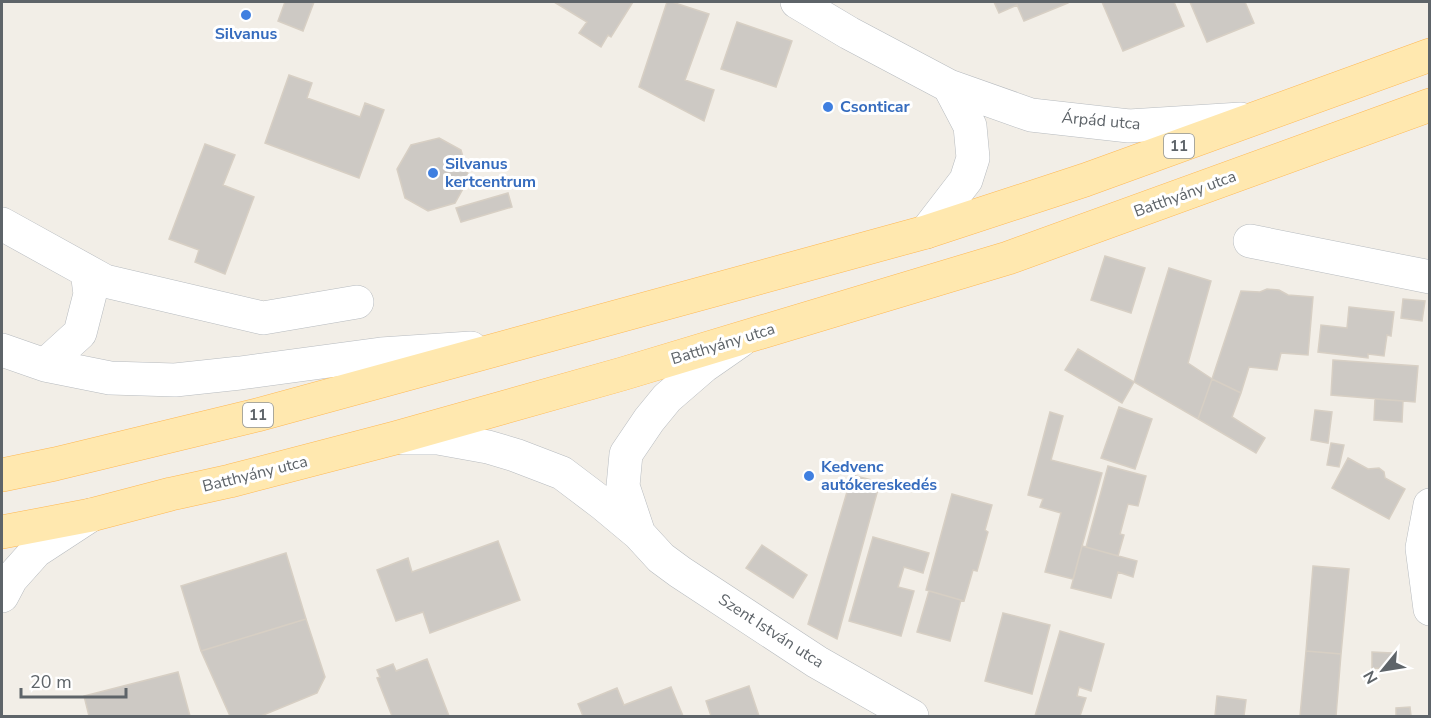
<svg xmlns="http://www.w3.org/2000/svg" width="1431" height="718" font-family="'Nunito Sans',sans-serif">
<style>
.building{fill:#cdc9c4;stroke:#d7cfc4;stroke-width:1.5}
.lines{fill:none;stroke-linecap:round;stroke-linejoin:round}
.minor-casing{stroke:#b7bbbf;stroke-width:34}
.major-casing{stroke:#ffb853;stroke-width:34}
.minor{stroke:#fff;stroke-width:33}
.major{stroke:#ffe8af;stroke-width:33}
.shop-dot{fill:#3f7fe0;stroke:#fff;stroke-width:2}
.labels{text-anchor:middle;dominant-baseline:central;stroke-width:6;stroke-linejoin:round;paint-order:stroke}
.shield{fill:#fff;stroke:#8e9296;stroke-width:1.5}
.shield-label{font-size:15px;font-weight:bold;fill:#5e6469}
.shop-label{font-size:16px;font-weight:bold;fill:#366cbe;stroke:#fff;text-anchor:start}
.street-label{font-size:16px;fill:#5e6469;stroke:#fff}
</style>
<rect width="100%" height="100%" fill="#f2eee7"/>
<path class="building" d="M 285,2 L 314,2 L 303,31 L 278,21 Z
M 554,2 L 633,2 L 611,37 L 608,35 L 601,47 L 579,33 L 587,22 Z
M 667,2 L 672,2 L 709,14 L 685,80 L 714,90 L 704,121 L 639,87 Z
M 994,2 L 1068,2 L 1068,3 L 1024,21 L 1017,5 L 999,13 Z
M 1102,2 L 1174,2 L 1184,26 L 1123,51 Z
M 1190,2 L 1245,2 L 1254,23 L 1207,42 Z
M 737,22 L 792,41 L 776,87 L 721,69 Z
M 289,75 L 312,83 L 307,98 L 360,117 L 365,103 L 384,110 L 359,178 L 265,143 Z
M 439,138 L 461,150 L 469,178 L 455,203 L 428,211 L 405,198 L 397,169 L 411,145 Z
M 205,144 L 235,155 L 223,185 L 254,197 L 225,274 L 195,262 L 199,250 L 169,239 Z
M 508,193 L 512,207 L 461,222 L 456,208 Z
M 1105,256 L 1145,268 L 1131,313 L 1091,300 Z
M 1169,268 L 1211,281 L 1188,363 L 1212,379 L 1198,419 L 1134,382 Z
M 1267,289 L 1279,290 L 1288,295 L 1313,297 L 1308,355 L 1281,353 L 1277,370 L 1249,367 L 1241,393 L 1212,379 L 1241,291 L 1260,292 Z
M 1403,299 L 1425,301 L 1422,321 L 1401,318 Z
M 1349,307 L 1394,312 L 1391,336 L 1387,335 L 1384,356 L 1368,354 L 1368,358 L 1318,352 L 1321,325 L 1347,328 Z
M 1078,349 L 1134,382 L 1122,403 L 1065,370 Z
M 1333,360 L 1418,366 L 1415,402 L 1331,395 Z
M 1212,379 L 1241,393 L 1232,417 L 1265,438 L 1256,453 L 1198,419 Z
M 1375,399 L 1403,401 L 1402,422 L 1374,420 Z
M 1119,407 L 1152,419 L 1135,469 L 1101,458 Z
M 1315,410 L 1332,412 L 1328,443 L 1311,440 Z
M 1050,412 L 1063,416 L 1051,460 L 1102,473 L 1073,579 L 1045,572 L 1061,513 L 1040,507 L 1043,499 L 1028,495 Z
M 1331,443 L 1344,445 L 1339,467 L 1327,465 Z
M 1348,458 L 1368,469 L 1379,468 L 1384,472 L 1385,478 L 1405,489 L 1389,519 L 1332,488 Z
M 1108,466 L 1146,476 L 1138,506 L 1128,504 L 1120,534 L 1124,535 L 1118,556 L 1086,547 Z
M 852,475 L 880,482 L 837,639 L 808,624 Z
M 952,494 L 992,505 L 985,530 L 988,532 L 977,571 L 973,570 L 964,601 L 926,590 Z
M 873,537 L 929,553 L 923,573 L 904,567 L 898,587 L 914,591 L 901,636 L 849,621 Z
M 498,541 L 520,600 L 430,633 L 423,612 L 396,621 L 377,570 L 408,558 L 412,572 Z
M 762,545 L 807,575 L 793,598 L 746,568 Z
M 1082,546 L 1137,561 L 1133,577 L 1118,572 L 1111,598 L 1071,588 Z
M 286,553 L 306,619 L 201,651 L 181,586 Z
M 1313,566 L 1349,569 L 1341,654 L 1306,651 Z
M 929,591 L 961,600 L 950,641 L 917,632 Z
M 1003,613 L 1050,625 L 1032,694 L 985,681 Z
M 306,619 L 325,677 L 317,693 L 261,716 L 230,716 L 201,651 Z
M 1060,631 L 1104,644 L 1091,691 L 1079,687 L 1077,696 L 1086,698 L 1080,716 L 1035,716 Z
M 1306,651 L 1341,654 L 1336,716 L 1300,716 Z
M 1372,652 L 1392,653 L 1392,669 L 1372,668 Z
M 427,659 L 449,716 L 392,716 L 377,678 L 380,677 L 377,670 L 393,664 L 396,671 Z
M 178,672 L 190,716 L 89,716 L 84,696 Z
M 749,686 L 759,716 L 711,716 L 706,701 Z
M 671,687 L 683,716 L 583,716 L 578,704 L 617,688 L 624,705 Z
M 1217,696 L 1246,700 L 1244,716 L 1215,716 Z
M 1410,707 L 1411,716 L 1396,716 L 1396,708 Z"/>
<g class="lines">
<g class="minor-casing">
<path id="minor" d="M 797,2 L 849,33 L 949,86 L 1031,115 L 1129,126 L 1241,119
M 2,224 L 105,281 L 263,318 L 357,302
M 926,232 L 966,180 L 973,158 L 970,126 L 949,86
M 1250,241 L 1430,277
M 2,350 L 45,365 L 110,378 L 175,380 L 240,373 L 381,354 L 471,348
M 45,365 L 80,333 L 90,294 L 87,271
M 403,438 L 438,438 L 488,447 L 515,455 L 562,473 L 603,504 L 639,534 L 661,558 L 680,572 L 817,662 L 912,716
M 1430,505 L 1422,548 L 1430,609
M 639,534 L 623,486 L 626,454 L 649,420 L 667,398 L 704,366 L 740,341
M 2,596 L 11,579 L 36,551 L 91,515"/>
</g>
<g class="major-casing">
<path id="major" d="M 2,475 L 55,464 L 257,415 L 926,232 L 1085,180 L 1430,55
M 2,532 L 91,515 L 171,494 L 230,481 L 395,438 L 622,374 L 1008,258 L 1430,105"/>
</g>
<use href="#minor" class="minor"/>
<use href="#major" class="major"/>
</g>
<g class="shop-dot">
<circle cx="246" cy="15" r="6"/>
<circle cx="828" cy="107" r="6"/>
<circle cx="433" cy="173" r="6"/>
<circle cx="809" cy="476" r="6"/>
</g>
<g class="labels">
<g class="shield">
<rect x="1164" y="134" width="30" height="24" rx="4.5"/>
<rect x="243" y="403" width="30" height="24" rx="4.5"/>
</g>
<g class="shield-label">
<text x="1179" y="146">11</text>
<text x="258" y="415">11</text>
</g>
<g class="shop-label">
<text x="246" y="34" text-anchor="middle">Silvanus</text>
<text x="840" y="107">Csonticar</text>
<text x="445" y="164">Silvanus<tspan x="445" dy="18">kertcentrum</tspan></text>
<text x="821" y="467">Kedvenc<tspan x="821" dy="18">autókereskedés</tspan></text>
</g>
<g class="street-label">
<text transform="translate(1101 121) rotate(5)">Árpád utca</text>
<text transform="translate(1185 194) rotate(-20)">Batthyány utca</text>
<text transform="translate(723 344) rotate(-17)">Batthyány utca</text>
<text transform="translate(255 474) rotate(-14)">Batthyány utca</text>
<text transform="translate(771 631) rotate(33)">Szent István utca</text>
</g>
</g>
<rect width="1431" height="718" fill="none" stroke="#5e6469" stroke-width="6"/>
<g transform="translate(1383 670) rotate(240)" stroke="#ffffff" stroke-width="4.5" paint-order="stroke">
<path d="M0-4.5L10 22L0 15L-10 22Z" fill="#5e6469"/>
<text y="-9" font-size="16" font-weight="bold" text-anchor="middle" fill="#5e6469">N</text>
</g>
<path d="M21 688v9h105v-9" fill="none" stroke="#5e6469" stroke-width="3"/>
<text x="30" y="688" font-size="18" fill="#5e6469" stroke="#ffffff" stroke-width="4.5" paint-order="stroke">20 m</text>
</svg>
